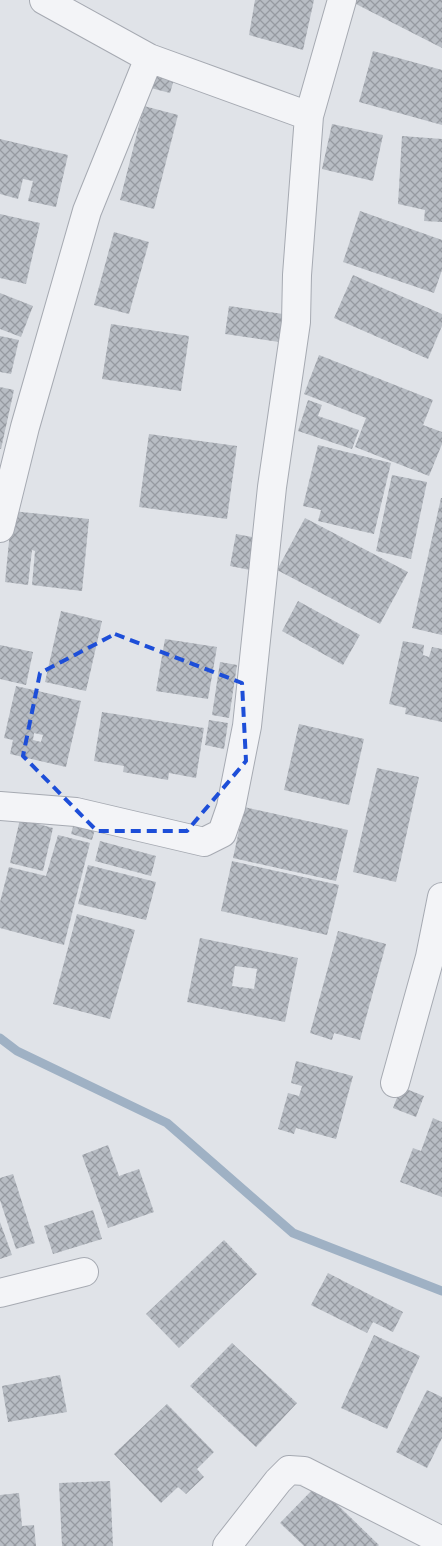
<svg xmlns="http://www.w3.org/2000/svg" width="442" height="1546" font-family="'Fira Sans',sans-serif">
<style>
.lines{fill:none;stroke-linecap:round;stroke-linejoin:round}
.stream{stroke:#9fb1c4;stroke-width:9}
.building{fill:url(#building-cross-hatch);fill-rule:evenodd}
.minor-casing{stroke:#a6aab2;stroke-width:30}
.minor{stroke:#f3f4f7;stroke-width:28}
.marked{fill:none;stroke:#1d4ed8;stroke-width:4;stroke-dasharray:10 6;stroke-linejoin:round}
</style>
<defs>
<pattern id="building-cross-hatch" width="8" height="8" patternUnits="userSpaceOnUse" patternTransform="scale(1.25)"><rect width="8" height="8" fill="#b8bdc4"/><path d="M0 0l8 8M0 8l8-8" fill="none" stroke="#969aa1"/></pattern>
</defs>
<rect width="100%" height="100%" fill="#e0e3e8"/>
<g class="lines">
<path class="stream" d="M 0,1038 L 17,1051 L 167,1123 L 293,1233 L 442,1291"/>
</g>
<path class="building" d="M 255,0 L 314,0 L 303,50 L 249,35 Z
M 356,0 L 442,0 L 442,48 L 354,3 Z
M 373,51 L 442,70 L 442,125 L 359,102 Z
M 152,69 L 175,76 L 170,93 L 147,87 Z
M 144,106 L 178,115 L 154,209 L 120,200 Z
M 332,124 L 383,135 L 373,181 L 322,169 Z
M 402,136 L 442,139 L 442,222 L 424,221 L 425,210 L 398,204 Z
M 0,139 L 68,155 L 56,207 L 28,201 L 33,181 L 23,179 L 18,199 L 0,194 Z
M 360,211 L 442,240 L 442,270 L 434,293 L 343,262 Z
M 0,214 L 40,223 L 26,284 L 0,278 Z
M 114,232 L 149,242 L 129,314 L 94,305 Z
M 353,275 L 442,314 L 442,326 L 428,359 L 334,318 Z
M 0,293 L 33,306 L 21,337 L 0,329 Z
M 229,306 L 283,314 L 279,342 L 225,334 Z
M 111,324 L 189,336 L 181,391 L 102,379 Z
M 0,336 L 19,340 L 11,374 L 0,372 Z
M 319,355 L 433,400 L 423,425 L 442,432 L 442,444 L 429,476 L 355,447 L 366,418 L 304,394 Z
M 0,387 L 14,390 L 1,449 L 0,449 Z
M 308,400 L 322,405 L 318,416 L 359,430 L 352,449 L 298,431 Z
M 149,434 L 237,446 L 227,519 L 139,507 Z
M 318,445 L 391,463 L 374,534 L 318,521 L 321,510 L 303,506 Z
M 392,475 L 427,482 L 411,559 L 376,551 Z
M 441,498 L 442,498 L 442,635 L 412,628 Z
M 12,511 L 89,519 L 82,591 L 32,585 L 35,551 L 32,550 L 28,585 L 5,582 Z
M 305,518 L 408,572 L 380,624 L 277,570 Z
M 236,534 L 257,538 L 250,570 L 230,566 Z
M 298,601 L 360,635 L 343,665 L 282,631 Z
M 61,611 L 102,621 L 86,691 L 45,682 Z
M 165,639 L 217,647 L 208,699 L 156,691 Z
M 403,641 L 424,645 L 423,655 L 429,657 L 432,647 L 442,649 L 442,722 L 405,714 L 406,708 L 389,704 Z
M 0,645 L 33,652 L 26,685 L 0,679 Z
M 220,662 L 237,665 L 229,718 L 212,715 Z
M 16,686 L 81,701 L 66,767 L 10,754 L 13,740 L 4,738 ZM 34,733 L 43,735 L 41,742 L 33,740 Z
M 102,712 L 204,728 L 196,778 L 169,773 L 168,780 L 123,772 L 124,766 L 94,761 Z
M 209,720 L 228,723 L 224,749 L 205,745 Z
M 299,724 L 364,739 L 349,805 L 284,790 Z
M 377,768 L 419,777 L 396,882 L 353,872 Z
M 244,807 L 348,830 L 336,881 L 233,858 Z
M 76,816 L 97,822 L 92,840 L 71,834 Z
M 20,819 L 53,828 L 43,871 L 10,863 Z
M 58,835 L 90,843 L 64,945 L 0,928 L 0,902 L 9,867 L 46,876 Z
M 100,841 L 156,856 L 151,876 L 95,861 Z
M 232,861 L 339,885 L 327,935 L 221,911 Z
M 88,865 L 156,882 L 146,920 L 78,904 Z
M 77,914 L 135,930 L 110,1019 L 53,1004 Z
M 338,931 L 386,944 L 360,1040 L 334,1033 L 332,1040 L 310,1033 Z
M 200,938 L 298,958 L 285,1022 L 187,1002 ZM 235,966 L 257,969 L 254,989 L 232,986 Z
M 296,1061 L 353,1076 L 336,1139 L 296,1128 L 294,1134 L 278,1129 L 288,1093 L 299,1096 L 302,1086 L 291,1083 Z
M 401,1087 L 424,1096 L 416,1117 L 393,1108 Z
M 433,1118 L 442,1122 L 442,1197 L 400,1182 L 413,1148 L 421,1151 Z
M 108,1145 L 119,1176 L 139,1169 L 154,1212 L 108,1228 L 82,1155 Z
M 13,1174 L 35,1243 L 16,1249 L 0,1200 L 0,1178 Z
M 93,1210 L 102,1239 L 53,1254 L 44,1226 Z
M 0,1222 L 12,1255 L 0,1259 Z
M 224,1240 L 257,1274 L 179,1348 L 146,1314 Z
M 328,1273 L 403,1312 L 393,1332 L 373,1322 L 367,1333 L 311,1305 Z
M 374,1335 L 420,1356 L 387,1429 L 341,1408 Z
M 232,1343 L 297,1403 L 256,1447 L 190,1386 Z
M 60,1375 L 67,1412 L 8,1422 L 2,1386 Z
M 427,1390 L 442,1397 L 442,1438 L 427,1468 L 396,1452 Z
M 167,1404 L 214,1452 L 197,1469 L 204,1477 L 186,1494 L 178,1487 L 161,1503 L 114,1454 Z
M 110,1481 L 113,1546 L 62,1546 L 59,1483 Z
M 317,1485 L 379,1545 L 378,1546 L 304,1546 L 280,1523 Z
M 19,1493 L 22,1526 L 34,1525 L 36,1546 L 0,1546 L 0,1495 Z"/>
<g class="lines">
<g class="minor-casing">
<path id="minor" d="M 44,0 L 149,58 L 309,116
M 0,528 L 25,427 L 87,211 L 149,58
M 0,806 L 76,812 L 204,842 L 222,833 L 231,807 L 247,726 L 272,487 L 296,322 L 297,275 L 309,116 L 342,0
M 395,1083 L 430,957 L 442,897
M 0,1293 L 84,1272
M 227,1546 L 278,1481 L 289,1470 L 304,1471 L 442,1541"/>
</g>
<use href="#minor" class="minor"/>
</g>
<path class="marked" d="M 115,634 L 242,683 L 246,761 L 187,831 L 97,831 L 23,756 L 40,673 Z"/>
</svg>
